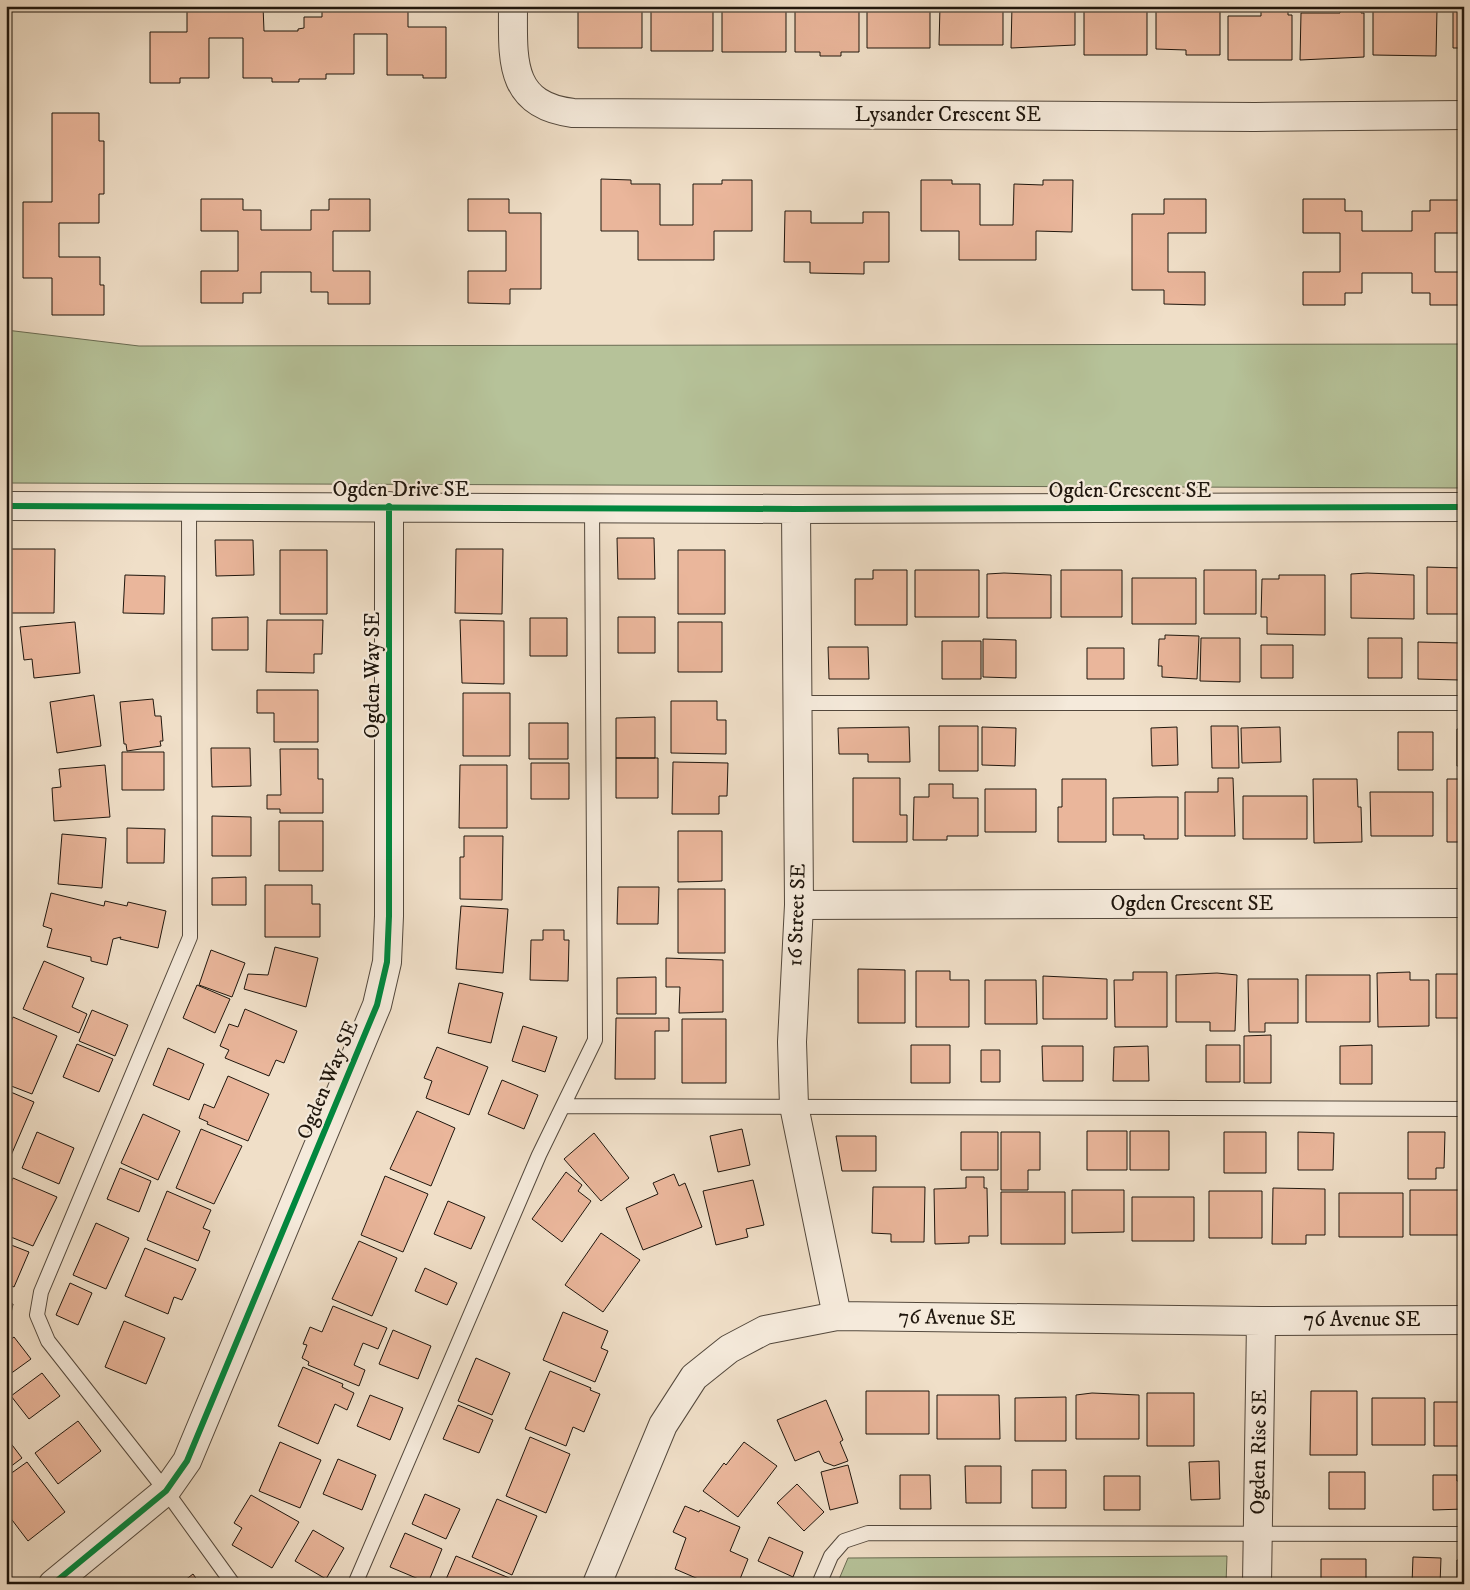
<svg xmlns="http://www.w3.org/2000/svg" width="1470" height="1590" font-family="'IM FELL DW Pica',serif">
<style>
.green{fill:#b6c299;stroke:#6a6c53}
.building{fill:#eab69b;stroke:#1f160d}
.lines{fill:none;stroke-linecap:round;stroke-linejoin:round}
.lane-casing{stroke:#53483c;stroke-width:16}
.street-casing{stroke:#53483c;stroke-width:30}
.lane{stroke:#f5eadb;stroke-width:14}
.street{stroke:#f5eadb;stroke-width:28}
.cycleway-casing{stroke:#f5eadb;stroke-width:9}
.cycleway{stroke:#00873e;stroke-width:6}
.labels{text-anchor:middle;dominant-baseline:central;stroke-width:4.5;stroke-linejoin:round;paint-order:stroke}
.street-label{font-size:21px;fill:#1f160d;stroke:#f5eadb}
</style>
<rect width="100%" height="100%" fill="#f0dfc8"/>
<filter id="stains"><feTurbulence type="fractalNoise" baseFrequency=".004" numOctaves="4"/><feColorMatrix values="0 0 0 0 .2 0 0 0 0 .09 0 0 0 0 .02 0 0 0 .5 -.17"/></filter>
<radialGradient id="worn" r=".72"><stop offset=".6" stop-color="#630" stop-opacity="0"/><stop offset="1" stop-color="#630" stop-opacity=".3"/></radialGradient>
<path class="green" d="M 6,330 L 139,346 L 1464,344 L 1464,488 L 6,483 Z
M 1227,1556 L 1226,1584 L 837,1584 L 848,1558 Z"/>
<path class="building" d="M 187,6 L 263,6 L 264,31 L 298,31 L 298,29 L 304,28 L 304,17 L 322,17 L 322,11 L 332,11 L 332,6 L 408,6 L 408,27 L 446,27 L 446,78 L 423,78 L 423,75 L 387,75 L 387,34 L 354,34 L 354,74 L 326,74 L 326,79 L 299,79 L 299,82 L 272,82 L 272,78 L 243,78 L 243,38 L 209,38 L 209,78 L 180,78 L 180,83 L 150,83 L 150,32 L 187,32 Z
M 578,6 L 642,6 L 642,48 L 578,48 Z
M 713,6 L 713,51 L 651,51 L 651,7 Z
M 722,6 L 786,6 L 786,52 L 722,52 Z
M 867,6 L 930,6 L 930,48 L 867,48 Z
M 940,6 L 1003,6 L 1003,45 L 939,45 Z
M 1012,6 L 1075,6 L 1075,45 L 1011,48 Z
M 1156,6 L 1220,6 L 1220,55 L 1186,55 L 1186,50 L 1156,49 Z
M 1261,6 L 1288,6 L 1288,15 L 1292,15 L 1292,60 L 1228,60 L 1228,16 L 1261,16 Z
M 1340,6 L 1361,6 L 1361,13 L 1364,13 L 1364,57 L 1300,60 L 1301,13 L 1340,13 Z
M 1453,6 L 1464,6 L 1464,48 L 1453,48 Z
M 859,7 L 859,52 L 841,52 L 841,56 L 820,56 L 820,52 L 795,52 L 795,8 Z
M 1084,9 L 1147,9 L 1147,55 L 1084,55 Z
M 1373,9 L 1437,10 L 1436,56 L 1373,55 Z
M 52,113 L 99,113 L 99,141 L 104,141 L 104,194 L 99,194 L 99,223 L 59,223 L 59,257 L 100,257 L 100,285 L 104,285 L 104,315 L 52,315 L 52,278 L 23,278 L 23,202 L 52,202 Z
M 601,179 L 631,180 L 631,184 L 660,184 L 660,225 L 693,225 L 693,184 L 722,184 L 722,180 L 752,180 L 752,231 L 714,231 L 714,260 L 638,260 L 638,231 L 601,231 Z
M 921,180 L 952,180 L 952,184 L 980,184 L 980,225 L 1013,225 L 1014,184 L 1043,185 L 1043,180 L 1073,180 L 1072,232 L 1036,231 L 1036,260 L 959,260 L 959,231 L 921,231 Z
M 201,199 L 243,199 L 243,210 L 261,210 L 261,230 L 311,230 L 311,210 L 329,210 L 329,199 L 370,199 L 370,231 L 333,231 L 333,271 L 370,271 L 370,304 L 328,304 L 328,292 L 311,292 L 311,272 L 261,272 L 261,293 L 243,293 L 243,303 L 201,303 L 201,271 L 238,271 L 238,231 L 201,231 Z
M 468,199 L 509,199 L 509,213 L 541,213 L 541,289 L 510,289 L 510,304 L 468,303 L 468,271 L 506,271 L 506,231 L 468,231 Z
M 1164,199 L 1206,199 L 1206,233 L 1168,233 L 1168,272 L 1205,272 L 1205,305 L 1164,304 L 1164,290 L 1132,290 L 1132,214 L 1164,214 Z
M 1303,199 L 1345,199 L 1345,211 L 1362,211 L 1362,231 L 1412,231 L 1412,211 L 1430,211 L 1430,200 L 1464,200 L 1464,233 L 1435,233 L 1435,272 L 1464,272 L 1464,305 L 1430,305 L 1430,293 L 1412,293 L 1412,273 L 1362,273 L 1362,293 L 1345,293 L 1345,305 L 1303,305 L 1303,272 L 1340,272 L 1340,233 L 1303,233 Z
M 785,211 L 811,211 L 811,223 L 863,223 L 863,212 L 889,212 L 889,262 L 864,262 L 864,274 L 810,273 L 810,262 L 784,262 Z
M 617,538 L 654,538 L 655,579 L 618,579 Z
M 215,540 L 253,540 L 254,575 L 216,576 Z
M 11,549 L 55,549 L 54,613 L 11,613 Z
M 456,549 L 503,549 L 502,614 L 455,613 Z
M 280,550 L 327,550 L 327,614 L 280,614 Z
M 678,550 L 725,550 L 725,614 L 678,614 Z
M 1427,567 L 1464,568 L 1464,614 L 1427,614 Z
M 873,570 L 907,570 L 907,625 L 855,625 L 855,579 L 873,579 Z
M 915,570 L 979,570 L 979,617 L 915,617 Z
M 1061,570 L 1122,570 L 1122,617 L 1061,617 Z
M 1204,570 L 1256,570 L 1256,614 L 1204,614 Z
M 1004,573 L 1051,575 L 1051,618 L 987,618 L 987,574 Z
M 1367,573 L 1414,575 L 1414,619 L 1351,618 L 1351,574 Z
M 125,575 L 165,576 L 164,614 L 123,613 Z
M 1279,575 L 1325,575 L 1325,635 L 1267,634 L 1267,617 L 1261,617 L 1262,579 L 1279,579 Z
M 1132,578 L 1196,578 L 1196,624 L 1132,624 Z
M 248,617 L 248,650 L 212,650 L 212,618 Z
M 618,617 L 655,617 L 655,653 L 618,653 Z
M 530,618 L 567,618 L 567,656 L 530,656 Z
M 267,620 L 323,620 L 322,654 L 314,654 L 314,673 L 266,672 Z
M 460,620 L 504,621 L 504,684 L 462,683 Z
M 75,622 L 80,673 L 34,678 L 32,659 L 24,660 L 20,627 Z
M 678,622 L 722,622 L 722,672 L 678,672 Z
M 1165,635 L 1199,636 L 1197,679 L 1162,677 L 1162,666 L 1158,666 L 1159,639 L 1165,639 Z
M 1201,638 L 1240,638 L 1240,682 L 1200,681 Z
M 1368,638 L 1402,638 L 1402,678 L 1368,678 Z
M 983,639 L 1016,640 L 1016,678 L 983,677 Z
M 942,641 L 981,641 L 981,679 L 942,679 Z
M 1418,642 L 1461,643 L 1460,680 L 1418,679 Z
M 1261,645 L 1293,645 L 1293,678 L 1261,678 Z
M 828,647 L 868,647 L 869,679 L 829,679 Z
M 1087,648 L 1124,648 L 1124,679 L 1087,679 Z
M 257,690 L 318,690 L 318,742 L 274,742 L 274,713 L 257,713 Z
M 463,693 L 510,693 L 510,756 L 463,756 Z
M 94,695 L 101,746 L 57,753 L 50,702 Z
M 153,699 L 155,716 L 161,716 L 163,741 L 160,741 L 161,746 L 127,751 L 126,744 L 124,744 L 120,702 Z
M 671,701 L 717,701 L 717,720 L 726,720 L 726,754 L 671,753 Z
M 655,717 L 655,758 L 616,758 L 616,718 Z
M 529,723 L 568,723 L 568,759 L 529,759 Z
M 939,726 L 978,726 L 978,771 L 939,771 Z
M 1211,726 L 1238,726 L 1239,768 L 1212,768 Z
M 909,727 L 910,762 L 868,762 L 868,754 L 839,754 L 838,728 Z
M 982,727 L 1016,728 L 1015,766 L 982,765 Z
M 1177,727 L 1178,765 L 1152,766 L 1151,728 Z
M 1280,727 L 1281,762 L 1242,763 L 1241,728 Z
M 1457,729 L 1464,729 L 1464,766 L 1457,766 Z
M 1398,732 L 1433,732 L 1433,770 L 1398,770 Z
M 211,748 L 250,748 L 251,786 L 212,787 Z
M 280,749 L 318,749 L 318,779 L 323,779 L 323,813 L 280,813 L 280,809 L 267,809 L 267,795 L 281,795 Z
M 122,752 L 164,752 L 164,790 L 122,790 Z
M 616,758 L 658,758 L 658,798 L 616,798 Z
M 673,762 L 728,763 L 727,796 L 719,796 L 719,814 L 672,814 Z
M 531,763 L 569,763 L 569,799 L 531,799 Z
M 105,765 L 110,817 L 54,821 L 52,788 L 61,787 L 59,769 Z
M 460,765 L 507,765 L 507,828 L 459,828 Z
M 853,778 L 900,778 L 900,815 L 907,815 L 907,842 L 853,842 Z
M 1218,778 L 1233,778 L 1235,836 L 1185,836 L 1185,792 L 1218,792 Z
M 1062,779 L 1106,779 L 1106,842 L 1058,842 L 1058,807 L 1062,807 Z
M 1313,779 L 1357,779 L 1358,807 L 1361,807 L 1362,842 L 1314,843 Z
M 1447,779 L 1464,779 L 1464,842 L 1447,842 Z
M 929,784 L 953,784 L 953,798 L 978,798 L 978,836 L 947,836 L 947,840 L 913,840 L 914,797 L 929,797 Z
M 985,789 L 1036,789 L 1036,832 L 985,832 Z
M 1370,792 L 1433,792 L 1433,836 L 1371,836 Z
M 1243,796 L 1307,796 L 1307,839 L 1243,839 Z
M 1156,797 L 1178,797 L 1178,839 L 1144,839 L 1144,835 L 1113,835 L 1113,798 Z
M 212,816 L 251,817 L 251,856 L 212,856 Z
M 279,821 L 323,821 L 323,871 L 279,871 Z
M 127,828 L 165,829 L 164,863 L 127,863 Z
M 678,831 L 722,831 L 722,881 L 678,882 Z
M 62,834 L 106,838 L 102,888 L 58,884 Z
M 464,836 L 503,836 L 502,900 L 460,899 L 460,857 L 464,857 Z
M 246,877 L 246,905 L 212,905 L 212,878 Z
M 265,885 L 312,885 L 312,904 L 320,904 L 320,937 L 265,937 Z
M 618,887 L 659,887 L 658,924 L 617,924 Z
M 678,889 L 725,889 L 725,953 L 678,953 Z
M 51,893 L 104,906 L 105,901 L 127,906 L 128,902 L 166,911 L 158,948 L 120,939 L 121,937 L 113,939 L 107,965 L 91,961 L 91,957 L 47,947 L 52,929 L 43,926 Z
M 461,906 L 508,909 L 503,973 L 456,969 Z
M 543,930 L 564,930 L 564,940 L 569,940 L 568,981 L 530,980 L 531,940 L 543,940 Z
M 275,947 L 318,958 L 306,1007 L 244,989 L 248,974 L 268,975 Z
M 211,950 L 245,963 L 232,997 L 199,985 Z
M 666,958 L 723,960 L 723,1012 L 679,1013 L 680,987 L 666,987 Z
M 44,961 L 84,978 L 72,1007 L 87,1014 L 79,1033 L 23,1009 Z
M 858,969 L 905,970 L 905,1023 L 858,1023 Z
M 1461,970 L 1464,970 L 1464,1018 L 1436,1018 L 1436,974 L 1461,974 Z
M 916,971 L 950,971 L 950,980 L 969,980 L 969,1027 L 916,1027 Z
M 1133,972 L 1167,972 L 1167,1027 L 1115,1027 L 1114,980 L 1133,980 Z
M 1410,972 L 1410,980 L 1429,980 L 1429,1026 L 1378,1027 L 1377,973 Z
M 1217,973 L 1237,975 L 1235,1031 L 1210,1031 L 1210,1022 L 1176,1022 L 1176,975 Z
M 1306,975 L 1370,975 L 1370,1022 L 1306,1022 Z
M 1043,976 L 1107,979 L 1107,1019 L 1043,1019 Z
M 656,977 L 656,1014 L 617,1014 L 617,978 Z
M 1248,979 L 1298,979 L 1298,1023 L 1265,1023 L 1265,1032 L 1249,1032 Z
M 985,980 L 1036,980 L 1037,1024 L 985,1024 Z
M 459,983 L 503,993 L 491,1043 L 448,1033 Z
M 197,985 L 230,999 L 215,1033 L 183,1018 Z
M 245,1009 L 297,1031 L 284,1063 L 276,1060 L 269,1076 L 225,1058 L 229,1050 L 220,1046 L 229,1024 L 238,1027 Z
M 92,1010 L 128,1025 L 115,1056 L 79,1041 Z
M 13,1017 L 57,1036 L 32,1094 L 6,1084 L 6,1034 Z
M 616,1018 L 669,1018 L 669,1031 L 655,1031 L 655,1079 L 615,1079 Z
M 682,1019 L 726,1019 L 726,1083 L 682,1083 Z
M 523,1026 L 557,1037 L 545,1072 L 512,1061 Z
M 1271,1035 L 1271,1083 L 1244,1083 L 1244,1036 Z
M 77,1044 L 113,1059 L 99,1092 L 63,1077 Z
M 911,1045 L 950,1045 L 950,1083 L 911,1083 Z
M 1206,1045 L 1240,1045 L 1240,1082 L 1206,1082 Z
M 1372,1045 L 1372,1084 L 1340,1084 L 1340,1046 Z
M 1042,1046 L 1083,1046 L 1083,1081 L 1043,1081 Z
M 1148,1046 L 1149,1081 L 1113,1081 L 1114,1047 Z
M 437,1047 L 488,1067 L 469,1115 L 426,1098 L 432,1081 L 424,1078 Z
M 168,1048 L 204,1064 L 189,1100 L 153,1085 Z
M 981,1050 L 1000,1050 L 1000,1082 L 981,1082 Z
M 228,1076 L 269,1094 L 248,1141 L 207,1124 L 208,1122 L 199,1118 L 204,1104 L 214,1108 Z
M 502,1080 L 538,1095 L 524,1129 L 488,1114 Z
M 6,1090 L 34,1102 L 9,1160 L 6,1159 Z
M 417,1111 L 455,1128 L 431,1186 L 390,1169 Z
M 143,1114 L 180,1131 L 158,1180 L 121,1163 Z
M 201,1129 L 242,1146 L 214,1204 L 176,1188 Z
M 742,1129 L 750,1165 L 718,1172 L 710,1136 Z
M 1087,1131 L 1127,1131 L 1127,1170 L 1087,1170 Z
M 1130,1131 L 1169,1131 L 1169,1170 L 1130,1170 Z
M 37,1132 L 74,1148 L 59,1184 L 22,1168 Z
M 961,1132 L 998,1132 L 998,1170 L 961,1170 Z
M 1001,1132 L 1040,1132 L 1040,1170 L 1028,1170 L 1028,1190 L 1001,1190 Z
M 1224,1132 L 1266,1132 L 1266,1173 L 1224,1173 Z
M 1298,1132 L 1334,1133 L 1333,1170 L 1298,1170 Z
M 1408,1132 L 1445,1132 L 1444,1168 L 1436,1168 L 1436,1179 L 1408,1179 Z
M 594,1133 L 629,1178 L 601,1201 L 564,1159 Z
M 836,1136 L 876,1136 L 876,1171 L 842,1171 Z
M 120,1168 L 151,1181 L 139,1212 L 107,1199 Z
M 566,1172 L 582,1185 L 578,1191 L 591,1201 L 562,1242 L 532,1219 Z
M 674,1174 L 679,1186 L 685,1183 L 702,1227 L 643,1250 L 626,1208 L 658,1194 L 653,1183 Z
M 385,1176 L 428,1194 L 403,1252 L 361,1235 Z
M 966,1177 L 984,1177 L 984,1188 L 987,1188 L 988,1236 L 969,1236 L 969,1243 L 935,1244 L 934,1189 L 966,1188 Z
M 13,1178 L 57,1197 L 33,1246 L 6,1235 L 8,1204 L 6,1194 Z
M 753,1180 L 764,1225 L 746,1229 L 748,1237 L 716,1245 L 703,1191 Z
M 873,1187 L 925,1187 L 924,1242 L 891,1242 L 891,1234 L 872,1233 Z
M 1273,1188 L 1325,1189 L 1325,1235 L 1306,1235 L 1306,1244 L 1272,1244 Z
M 1072,1190 L 1124,1190 L 1124,1232 L 1072,1233 Z
M 1410,1190 L 1464,1190 L 1464,1235 L 1410,1235 Z
M 167,1191 L 211,1210 L 203,1228 L 210,1231 L 198,1261 L 147,1240 Z
M 1209,1191 L 1262,1191 L 1262,1238 L 1209,1238 Z
M 1001,1192 L 1065,1192 L 1065,1244 L 1001,1244 Z
M 1339,1193 L 1403,1193 L 1403,1237 L 1339,1237 Z
M 1132,1197 L 1194,1197 L 1194,1241 L 1132,1241 Z
M 448,1201 L 485,1217 L 471,1249 L 434,1234 Z
M 96,1223 L 129,1238 L 106,1289 L 73,1275 Z
M 601,1233 L 640,1260 L 603,1312 L 565,1285 Z
M 359,1241 L 397,1258 L 372,1316 L 332,1299 Z
M 6,1243 L 29,1252 L 14,1287 L 6,1283 Z
M 145,1248 L 196,1269 L 182,1300 L 174,1297 L 168,1314 L 125,1296 Z
M 425,1268 L 457,1283 L 447,1305 L 415,1291 Z
M 70,1283 L 92,1293 L 78,1325 L 56,1315 Z
M 6,1303 L 13,1304 L 8,1327 L 6,1327 Z
M 333,1306 L 387,1328 L 378,1349 L 363,1343 L 354,1365 L 365,1370 L 359,1386 L 308,1365 L 309,1362 L 302,1358 L 307,1345 L 303,1344 L 310,1327 L 322,1332 Z
M 563,1312 L 608,1331 L 601,1348 L 608,1351 L 595,1382 L 543,1360 Z
M 124,1321 L 165,1338 L 146,1384 L 105,1367 Z
M 393,1330 L 431,1346 L 418,1379 L 379,1364 Z
M 14,1337 L 31,1359 L 6,1377 L 6,1343 Z
M 476,1358 L 510,1373 L 492,1415 L 458,1401 Z
M 303,1367 L 343,1384 L 342,1387 L 354,1393 L 347,1410 L 335,1404 L 318,1444 L 278,1426 Z
M 550,1371 L 591,1388 L 590,1390 L 600,1394 L 584,1432 L 573,1427 L 566,1446 L 525,1429 Z
M 42,1373 L 60,1396 L 29,1419 L 11,1396 Z
M 866,1391 L 929,1391 L 929,1434 L 866,1434 Z
M 1311,1391 L 1357,1391 L 1357,1455 L 1310,1455 Z
M 1092,1393 L 1139,1395 L 1139,1439 L 1076,1439 L 1076,1395 Z
M 1147,1393 L 1194,1393 L 1194,1446 L 1147,1446 Z
M 370,1395 L 403,1408 L 390,1440 L 357,1426 Z
M 937,1395 L 999,1395 L 1000,1439 L 937,1439 Z
M 1066,1397 L 1066,1441 L 1015,1441 L 1015,1398 Z
M 1372,1398 L 1425,1398 L 1425,1445 L 1372,1445 Z
M 826,1400 L 843,1440 L 840,1442 L 848,1461 L 834,1466 L 824,1462 L 819,1451 L 795,1461 L 777,1420 Z
M 1434,1402 L 1464,1402 L 1464,1446 L 1434,1446 Z
M 458,1405 L 493,1420 L 479,1453 L 443,1439 Z
M 78,1421 L 101,1451 L 58,1484 L 35,1453 Z
M 6,1437 L 22,1458 L 6,1470 Z
M 530,1437 L 570,1454 L 546,1513 L 506,1496 Z
M 280,1442 L 321,1460 L 300,1508 L 259,1491 Z
M 744,1442 L 777,1466 L 738,1517 L 703,1491 L 724,1463 L 726,1465 Z
M 338,1459 L 376,1475 L 362,1510 L 323,1494 Z
M 1219,1461 L 1220,1499 L 1191,1500 L 1189,1462 Z
M 27,1462 L 65,1512 L 28,1541 L 6,1512 L 6,1477 Z
M 848,1465 L 858,1503 L 830,1510 L 821,1472 Z
M 965,1466 L 1001,1466 L 1001,1503 L 966,1503 Z
M 1032,1470 L 1066,1470 L 1066,1508 L 1032,1508 Z
M 1329,1472 L 1365,1472 L 1365,1509 L 1329,1509 Z
M 900,1475 L 930,1475 L 931,1509 L 900,1509 Z
M 1433,1475 L 1457,1475 L 1457,1481 L 1464,1481 L 1464,1509 L 1433,1510 Z
M 1104,1476 L 1140,1476 L 1140,1510 L 1104,1510 Z
M 797,1484 L 824,1512 L 804,1531 L 777,1503 Z
M 425,1494 L 460,1509 L 446,1539 L 412,1524 Z
M 251,1495 L 299,1522 L 272,1568 L 232,1545 L 242,1528 L 234,1523 Z
M 497,1499 L 537,1516 L 512,1575 L 472,1557 Z
M 685,1506 L 699,1512 L 700,1510 L 740,1527 L 730,1551 L 748,1559 L 738,1584 L 710,1584 L 675,1569 L 686,1538 L 673,1532 Z
M 313,1530 L 344,1548 L 326,1579 L 295,1561 Z
M 405,1533 L 442,1549 L 428,1583 L 390,1567 Z
M 769,1537 L 803,1552 L 793,1577 L 758,1561 Z
M 456,1556 L 514,1580 L 512,1584 L 444,1584 Z
M 1413,1557 L 1441,1558 L 1440,1584 L 1412,1584 Z
M 1321,1559 L 1366,1559 L 1366,1584 L 1321,1584 Z
M 1457,1560 L 1464,1560 L 1464,1584 L 1457,1584 Z
M 193,1574 L 200,1584 L 180,1584 Z"/>
<g class="lines">
<g class="lane-casing">
<path id="lane" d="M 189,507 L 190,937 L 41,1292 L 37,1315 L 48,1341 L 166,1491 L 233,1584
M 798,703 L 1464,703
M 564,1106 L 1464,1109
M 355,1584 L 539,1155 L 595,1040 L 592,507
M 819,1584 L 831,1556 L 844,1541 L 868,1533 L 1464,1534"/>
</g>
<g class="street-casing">
<path id="street" d="M 513,6 C 513,59 508,105 573,113 L 1255,117 L 1464,115
M 6,506 L 796,509 L 1464,507
M 796,509 L 799,905 L 792,1042 L 794,1106 L 837,1316
M 799,905 L 1464,903
M 53,1584 L 166,1491 L 187,1461 L 377,1005 L 387,962 L 389,916 L 389,506
M 597,1584 L 663,1425 L 694,1377 L 729,1349 L 765,1330 L 837,1316 L 1261,1321 L 1464,1320
M 1257,1584 L 1261,1321"/>
</g>
<use href="#lane" class="lane"/>
<use href="#street" class="street"/>
<g class="cycleway-casing">
<path id="cycleway" d="M 6,506 L 796,509 L 1464,507
M 53,1584 L 166,1491 L 187,1461 L 377,1005 L 387,962 L 389,916 L 389,506"/>
</g>
<use href="#cycleway" class="cycleway"/>
</g>
<g class="labels">
<g class="street-label">
<text x="948" y="115">Lysander Crescent SE</text>
<text x="401" y="490">Ogden Drive SE</text>
<text x="1130" y="491">Ogden Crescent SE</text>
<text transform="translate(373 675) rotate(-90)">Ogden Way SE</text>
<text x="1192" y="904">Ogden Crescent SE</text>
<text transform="translate(797 915) rotate(-88)">16 Street SE</text>
<text transform="translate(328 1080) rotate(-67)">Ogden Way SE</text>
<text transform="translate(957 1318) rotate(1)">76 Avenue SE</text>
<text x="1362" y="1320">76 Avenue SE</text>
<text transform="translate(1259 1452) rotate(-89)">Ogden Rise SE</text>
</g>
</g>
<rect width="1470" height="1590" fill="none" stroke="#f0dfc8" stroke-width="25"/>
<rect x="8" y="8" width="1455" height="1575" fill="none" stroke="#1f160d" stroke-width="2.5"/>
<rect x="12" y="12" width="1445" height="1565" fill="none" stroke="#1f160d"/>
<rect width="100%" height="100%" filter="url(#stains)"/>
<rect width="100%" height="100%" fill="url(#worn)"/>
</svg>
